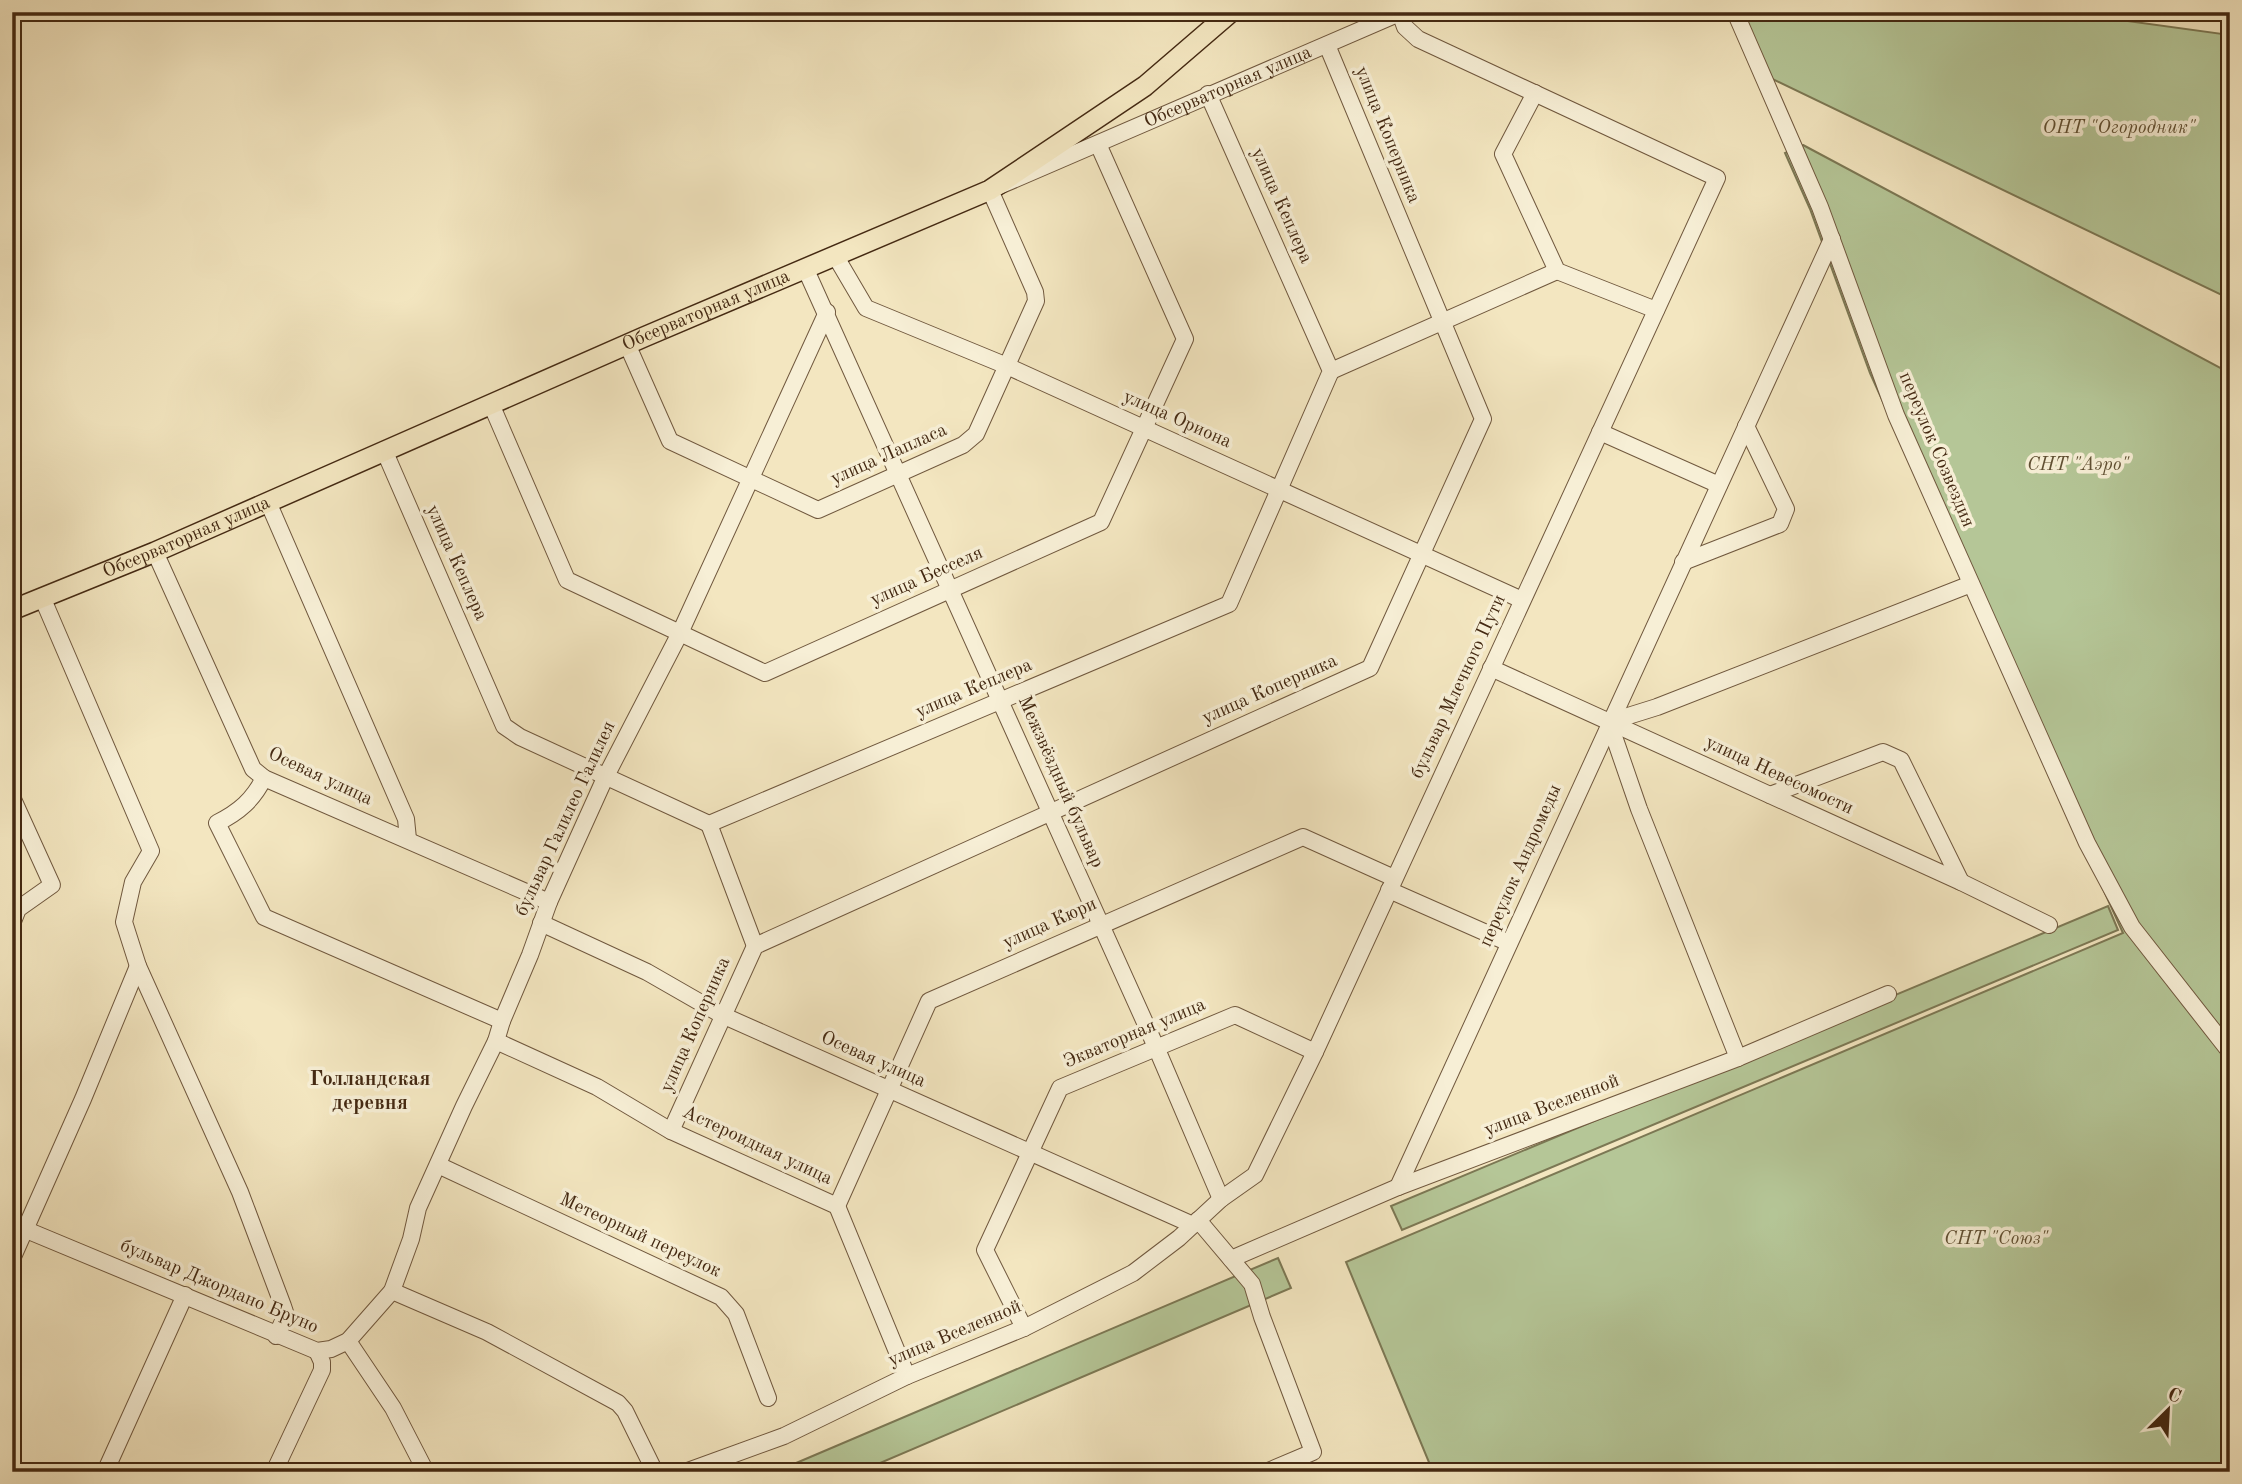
<svg xmlns="http://www.w3.org/2000/svg" width="2242" height="1484" font-family="'Old Standard TT',serif">
<style>
.green{fill:#b5c697;stroke:#7c7854;stroke-width:2}
.lines{fill:none;stroke-linecap:round;stroke-linejoin:round}
.minor-casing{stroke:#70583e;stroke-width:18}
.major-casing{stroke:#442912;stroke-width:22}
.minor{stroke:#f7efd6;stroke-width:16}
.major{stroke:#f3e6c0;stroke-width:19}
.labels{text-anchor:middle;dominant-baseline:central;stroke-width:7;stroke-linejoin:round;paint-order:stroke}
.street-label{font-size:19px;fill:#442912;stroke:#f7efd6}
.park-label{font-size:19px;font-style:italic;fill:#605033;stroke:#f7efd6}
.neighbourhood-label{font-size:21px;font-weight:bold;fill:#442912;stroke:#f7efd6}
</style>
<rect width="100%" height="100%" fill="#f3e6c0"/>
<filter id="stains"><feTurbulence type="fractalNoise" baseFrequency=".00286" numOctaves="4"/><feColorMatrix values="0 0 0 0 .2 0 0 0 0 .09 0 0 0 0 .02 0 0 0 .5 -.17"/></filter>
<radialGradient id="worn" r=".72"><stop offset=".6" stop-color="#630" stop-opacity="0"/><stop offset="1" stop-color="#630" stop-opacity=".3"/></radialGradient>
<path class="green" d="M 1736,12 L 2062,12 L 2230,35 L 2230,299 L 1764,75 Z
M 1803,145 L 2230,373 L 2230,1472 L 1433,1472 L 1346,1262 L 2123,933 L 1870,373 L 1810,209 L 1785,153 Z
M 2108,906 L 2118,930 L 1402,1230 L 1391,1206 Z
M 1278,1258 L 1291,1288 L 859,1472 L 775,1472 Z"/>
<g class="lines">
<g class="minor-casing">
<g id="minor">
<path d="M 1735,12 L 1820,207 L 1896,415 L 2087,843 L 2132,927 L 2230,1052"/>
<path d="M 1535,93 L 1503,154 L 1557,271 L 1656,310"/>
<path d="M 836,257 L 866,308 L 1007,366 L 1522,600"/>
<path d="M 806,270 L 1156,1047 L 1221,1199"/>
<path id="s1" d="M 627,344 L 670,441 L 818,510 L 963,445 L 976,434 L 1036,301 L 1035,292 L 990,190 L 1402,12"/>
<path d="M 1331,371 L 1557,271"/>
<path d="M 491,404 L 567,580 L 765,673 L 1101,522 L 1185,339 L 1098,144"/>
<path d="M 1600,432 L 1719,485"/>
<path d="M 384,450 L 504,726 L 520,737 L 709,824 L 1229,604 L 1331,371 L 1208,94"/>
<path d="M 268,502 L 406,819 L 408,839"/>
<path d="M 155,552 L 253,769 L 264,778 L 549,902"/>
<path d="M 1683,562 L 1780,524 L 1786,509 L 1746,426"/>
<path d="M 42,597 L 151,851 L 133,882 L 124,922 L 138,966 L 240,1192 L 283,1306 L 286,1315 L 276,1336"/>
<path d="M 1491,668 L 1961,882 L 2049,925"/>
<path d="M 264,778 C 253,800 239,812 217,823 L 264,917 L 502,1021"/>
<path d="M 1770,795 L 1883,752 L 1901,760 L 1961,882"/>
<path d="M 12,797 L 52,885 L 18,909 L 12,924"/>
<path d="M 709,824 L 755,946"/>
<path d="M 1389,890 L 1509,943"/>
<path d="M 541,923 L 647,972 L 722,1015 L 1193,1225"/>
<path d="M 496,1041 L 597,1087 L 671,1131 L 837,1206 L 907,1376"/>
<path d="M 1738,1058 L 1639,809 L 1609,722 L 1657,707 L 1971,584"/>
<path d="M 671,1131 L 755,946 L 1370,668 L 1483,419 L 1327,45"/>
<path d="M 438,1165 L 721,1297 L 736,1314 L 768,1398"/>
<path d="M 1398,1187 L 1832,239"/>
<path d="M 837,1206 L 929,1001 L 1303,837 L 1394,878"/>
<path d="M 1198,1220 L 1252,1284 L 1262,1317 L 1313,1452 L 1266,1472"/>
<path d="M 12,1224 L 317,1351 L 331,1349 L 348,1341 L 392,1291 L 411,1239 L 418,1208 L 464,1106 L 496,1041 L 502,1021 L 530,955 L 549,902 L 605,778 L 680,633 L 827,312"/>
<path d="M 12,1259 L 83,1099 L 138,966"/>
<path d="M 1231,1259 L 1398,1187 L 1738,1058 L 1888,994"/>
<path d="M 392,1291 L 487,1332 L 618,1403 L 625,1411 L 655,1472"/>
<path d="M 1024,1328 L 985,1250 L 1060,1088 L 1235,1015 L 1315,1052"/>
<path d="M 348,1341 L 393,1408 L 426,1472"/>
<path d="M 105,1472 L 185,1295"/>
<path d="M 274,1472 L 322,1370 L 322,1362 L 317,1351"/>
<path d="M 685,1472 L 784,1436 L 907,1376 L 1024,1328 L 1133,1273 L 1179,1238 L 1221,1199 L 1255,1175 L 1315,1052 L 1717,178 L 1418,39 L 1405,27 L 1400,13"/>
</g>
</g>
<g class="major-casing">
<g id="major">
<path id="s2" d="M 12,610 L 155,552 L 644,337 L 990,190 L 1145,86 L 1231,12"/>
</g>
</g>
<use href="#minor" class="minor"/>
<use href="#major" class="major"/>
</g>
<g class="labels">
<g class="street-label">
<text stroke="none"><textPath href="#s1" startOffset="971">Обсерваторная улица</textPath></text>
<text transform="translate(1387 135) rotate(68)">улица Коперника</text>
<text transform="translate(1281 206) rotate(66)">улица Кеплера</text>
<text stroke="none"><textPath href="#s2" startOffset="756">Обсерваторная улица</textPath></text>
<text transform="translate(1177 420) rotate(24)">улица Ориона</text>
<text transform="translate(1936 450) rotate(67)">переулок Созвездия</text>
<text transform="translate(889 455) rotate(-24)">улица Лапласа</text>
<text stroke="none"><textPath href="#s2" startOffset="189">Обсерваторная улица</textPath></text>
<text transform="translate(456 563) rotate(66)">улица Кеплера</text>
<text transform="translate(927 577) rotate(-24)">улица Бесселя</text>
<text transform="translate(1459 687) rotate(-65)">бульвар Млечного Пути</text>
<text transform="translate(974 689) rotate(-23)">улица Кеплера</text>
<text transform="translate(1270 690) rotate(-24)">улица Коперника</text>
<text transform="translate(1779 776) rotate(25)">улица Невесомости</text>
<text transform="translate(320 777) rotate(25)">Осевая улица</text>
<text transform="translate(1060 782) rotate(66)">Межзвёздный бульвар</text>
<text transform="translate(566 819) rotate(-65)">бульвар Галилео Галилея</text>
<text transform="translate(1521 866) rotate(-66)">переулок Андромеды</text>
<text transform="translate(1050 924) rotate(-24)">улица Кюри</text>
<text transform="translate(696 1025) rotate(-66)">улица Коперника</text>
<text transform="translate(1135 1034) rotate(-23)">Экваторная улица</text>
<text transform="translate(873 1060) rotate(24)">Осевая улица</text>
<text transform="translate(1552 1106) rotate(-21)">улица Вселенной</text>
<text transform="translate(757 1146) rotate(25)">Астероидная улица</text>
<text transform="translate(640 1236) rotate(25)">Метеорный переулок</text>
<text transform="translate(219 1287) rotate(23)">бульвар Джордано Бруно</text>
<text transform="translate(955 1334) rotate(-23)">улица Вселенной</text>
</g>
<g class="park-label">
<text x="2119" y="128">ОНТ "Огородник"</text>
<text x="2078" y="465">СНТ "Аэро"</text>
<text x="1996" y="1239">СНТ "Союз"</text>
</g>
<g class="neighbourhood-label">
<text x="370" y="1079">Голландская<tspan x="370" dy="24">деревня</tspan></text>
</g>
</g>
<rect width="2242" height="1484" fill="none" stroke="#f3e6c0" stroke-width="42"/>
<rect x="14" y="14" width="2214" height="1456" fill="none" stroke="#442912" stroke-width="3.5"/>
<rect x="21" y="21" width="2200" height="1442" fill="none" stroke="#442912" stroke-width="2"/>
<g transform="translate(2168 1410) rotate(24)" stroke="#f7efd6" stroke-width="5" paint-order="stroke">
<path d="M0-5L12 26L0 18L-12 26Z" fill="#442912"/>
<text y="-10" font-size="19" font-weight="bold" text-anchor="middle" fill="#442912">С</text>
</g>
<rect width="100%" height="100%" filter="url(#stains)"/>
<rect width="100%" height="100%" fill="url(#worn)"/>
</svg>
